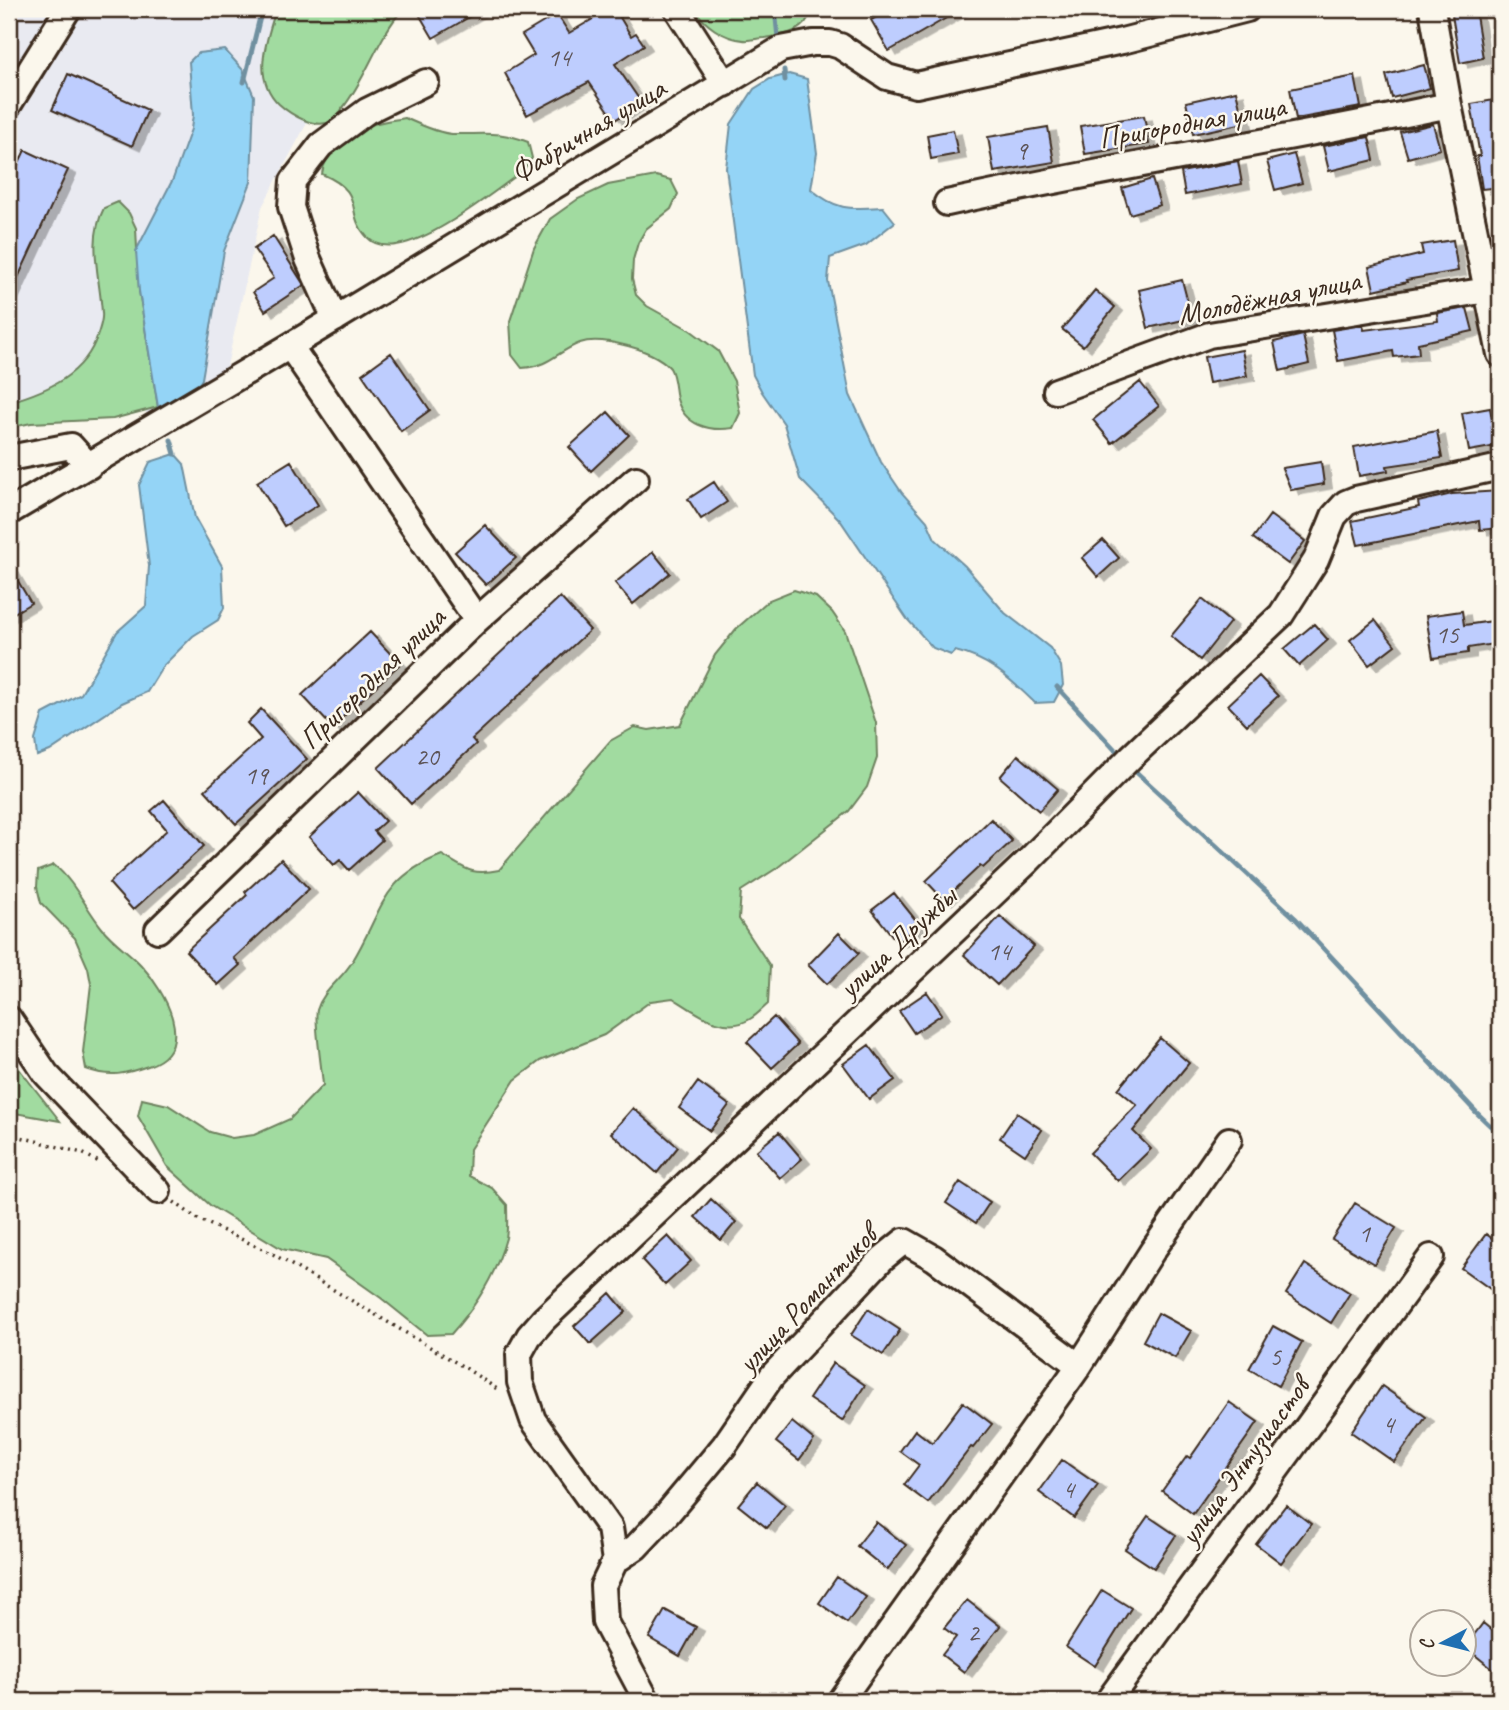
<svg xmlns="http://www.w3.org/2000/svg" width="1509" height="1710" font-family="Caveat,sans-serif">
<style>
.built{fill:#e9eaf1}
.green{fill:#a1dba0;stroke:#6e825f;stroke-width:2}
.water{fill:#94d4f6;stroke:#7090a0;stroke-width:2}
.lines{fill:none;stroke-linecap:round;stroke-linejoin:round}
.stream{stroke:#7090a0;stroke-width:5}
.building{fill:#becdfe;stroke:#3b2a1e;stroke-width:2;filter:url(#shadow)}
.minor-casing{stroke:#3b2a1e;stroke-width:30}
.path{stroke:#3b2a1e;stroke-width:3.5;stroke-dasharray:2 5;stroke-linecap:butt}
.minor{stroke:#fbf7ec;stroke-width:24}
.labels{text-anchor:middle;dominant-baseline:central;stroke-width:5;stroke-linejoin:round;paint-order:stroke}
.number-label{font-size:26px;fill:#5c5356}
.street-label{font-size:30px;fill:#3b2a1e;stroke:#fbf7ec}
</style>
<defs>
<filter id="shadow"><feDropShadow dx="8" dy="4.5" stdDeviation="0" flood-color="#0004"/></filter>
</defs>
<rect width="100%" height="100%" fill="#fbf7ec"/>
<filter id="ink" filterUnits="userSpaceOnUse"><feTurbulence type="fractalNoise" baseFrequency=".0143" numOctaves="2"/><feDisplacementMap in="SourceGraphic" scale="14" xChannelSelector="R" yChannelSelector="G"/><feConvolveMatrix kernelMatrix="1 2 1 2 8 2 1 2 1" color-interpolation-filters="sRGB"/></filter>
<g filter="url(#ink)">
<path class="built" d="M 9,9 L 314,9 L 315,108 L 262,207 L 225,375 L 151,418 L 126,391 L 9,409 Z"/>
<path class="green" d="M 276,9 L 403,9 C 377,38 367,78 342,109 C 340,113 336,119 332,121 C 316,130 291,115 279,104 C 251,77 267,40 276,9 Z
M 695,9 L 812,9 C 806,32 786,35 765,38 C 758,38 750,41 743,40 C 723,38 704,25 695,9 Z
M 405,118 C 419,124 437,133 452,134 C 481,135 500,130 528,142 L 532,158 L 523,171 C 495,190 399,272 367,237 C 343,211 368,194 322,174 C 324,152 352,132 371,125 C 381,121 394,120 405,118 Z
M 656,176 L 671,180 L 678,194 L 671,209 L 646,229 L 638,243 L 633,260 L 632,279 L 636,295 L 647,306 L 690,330 L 718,351 L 734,381 L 740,413 L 733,428 C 709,432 684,425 677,399 C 675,390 675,376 670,368 C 661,357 641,349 628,346 C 613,342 594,338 580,343 C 556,352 551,366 522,368 L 512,355 L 510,321 L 534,248 L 550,219 L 578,199 L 608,185 Z
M 118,202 L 129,213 L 136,228 L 139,291 L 158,407 L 113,419 L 31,423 L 9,428 L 9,402 C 47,391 85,375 98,334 C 100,327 103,320 102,313 C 100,277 87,241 104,208 Z
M 794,590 L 816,597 L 832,612 L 845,631 L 876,723 L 877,758 L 867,787 L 849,811 L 777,868 L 741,891 L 739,919 L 770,966 L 768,1004 C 762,1009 757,1015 750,1019 C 724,1035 695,1012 673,998 L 651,1001 L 604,1035 L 540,1061 L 515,1080 L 470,1149 L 469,1176 L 492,1188 L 507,1205 C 507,1215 508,1228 506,1238 C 496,1275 476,1306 451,1334 L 427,1335 L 381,1298 L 326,1259 L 282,1249 L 211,1206 L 167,1166 L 138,1116 L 142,1099 L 168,1105 L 210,1132 L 232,1138 L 254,1135 L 290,1119 L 323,1085 C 322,1070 314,1020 317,1010 C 323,990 342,979 352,962 C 383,912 379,879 442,855 C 466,869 471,876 499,870 L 610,741 L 635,727 L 649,730 L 680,725 L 715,655 L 736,629 L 769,600 Z
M 54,865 C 75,882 85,907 102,928 C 113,942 129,952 141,965 C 164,990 199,1049 148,1066 C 125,1074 111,1078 86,1069 L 83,1052 L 91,984 L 88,968 L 75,938 L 41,903 L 37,887 L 38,871 Z
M 9,1056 L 60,1121 L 9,1112 Z"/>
<path class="water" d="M 225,50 L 243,70 L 254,96 L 251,182 L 224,251 L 202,379 L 195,391 L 158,407 L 139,291 L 136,251 L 173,179 L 191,129 L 193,115 L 189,62 L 198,53 Z
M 789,74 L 807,79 L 817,153 L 811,189 C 837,211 850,209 883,207 L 895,222 L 866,245 L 830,258 L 828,281 L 850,395 L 881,462 L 902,493 L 927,521 L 935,539 L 965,566 L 1005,613 L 1050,648 L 1061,666 L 1063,685 L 1054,702 L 1035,703 C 1009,678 990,659 955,651 L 951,655 L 933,648 L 907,619 L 840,520 L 800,479 L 784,424 L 762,392 L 753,375 L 726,168 L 731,124 L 754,89 L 770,79 Z
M 175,454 L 184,464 L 195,518 L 222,566 L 224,608 L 218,620 L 193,636 L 163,666 L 147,692 L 122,703 L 50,751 L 37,756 L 35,740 L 43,714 L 81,694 L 117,632 L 146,606 L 149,566 L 139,485 L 150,462 Z"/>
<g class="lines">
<path class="stream" d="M 775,9 L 778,38
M 784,70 L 785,80
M 244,82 L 262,9
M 171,440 L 175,454
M 1057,687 L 1119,754
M 1135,771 L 1295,918 L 1477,1113 L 1500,1135"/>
</g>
<path class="building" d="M 416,9 L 483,9 L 433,38 Z
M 610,9 L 615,9 L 631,36 L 636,33 L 644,45 L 615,64 L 641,102 L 615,120 L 589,82 L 527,115 L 505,73 L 534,55 L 522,35 L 557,14 L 569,33 Z
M 891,9 L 962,9 L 889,51 L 871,20 Z
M 1451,9 L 1475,9 L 1483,58 L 1460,63 Z
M 1424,65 L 1430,88 L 1392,98 L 1386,75 Z
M 68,74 L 148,110 L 132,146 L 52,110 Z
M 1355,76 L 1361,107 L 1296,119 L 1290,89 Z
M 1236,91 L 1244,123 L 1193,134 L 1186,102 Z
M 1500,99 L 1500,187 L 1482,189 L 1477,156 L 1480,156 L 1471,104 Z
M 1144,116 L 1149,144 L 1085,154 L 1080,126 Z
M 1433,124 L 1440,149 L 1408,158 L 1400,132 Z
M 1048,127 L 1054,162 L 994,172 L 988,137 Z
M 953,130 L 958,154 L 931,159 L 927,135 Z
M 1369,137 L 1374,160 L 1329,171 L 1323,146 Z
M 25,150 L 68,170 L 9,297 L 9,184 Z
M 1294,154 L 1302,183 L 1275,190 L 1267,161 Z
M 1238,161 L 1242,184 L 1185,195 L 1181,172 Z
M 1152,179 L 1160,205 L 1130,214 L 1122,188 Z
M 273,236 L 304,285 L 265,311 L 253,292 L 274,278 L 254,249 Z
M 1453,240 L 1458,271 L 1406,280 L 1407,282 L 1374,290 L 1369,267 L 1423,254 L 1421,245 Z
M 1182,280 L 1192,318 L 1148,328 L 1139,290 Z
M 1095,290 L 1115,307 L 1083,346 L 1062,329 Z
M 1467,308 L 1473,331 L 1418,343 L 1419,354 L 1394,357 L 1393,351 L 1338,361 L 1332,330 L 1363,325 L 1364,330 L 1438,321 L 1437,313 Z
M 1303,335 L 1309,364 L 1280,371 L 1274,342 Z
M 1242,350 L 1247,376 L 1209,383 L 1204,357 Z
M 391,353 L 430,410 L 401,431 L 362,374 Z
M 1140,382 L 1159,406 L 1112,443 L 1093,420 Z
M 1490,408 L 1497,446 L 1469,451 L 1462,413 Z
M 608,412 L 629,435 L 591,471 L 569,447 Z
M 1437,431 L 1442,458 L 1387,466 L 1388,471 L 1359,476 L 1354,447 Z
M 291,461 L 318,505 L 284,526 L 257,482 Z
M 1321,462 L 1324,484 L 1291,490 L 1282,468 Z
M 714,482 L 727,502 L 701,519 L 688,499 Z
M 1500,491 L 1500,528 L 1480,530 L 1479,521 L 1358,545 L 1352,521 L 1419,507 L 1418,502 L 1452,494 Z
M 1270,515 L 1305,541 L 1288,564 L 1253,538 Z
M 485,525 L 516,558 L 486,585 L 455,552 Z
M 1103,540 L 1119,558 L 1098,577 L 1082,558 Z
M 653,552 L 670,573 L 633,604 L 615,583 Z
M 9,566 L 31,603 L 9,616 Z
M 560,597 L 590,630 L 472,739 L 476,744 L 411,804 L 378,768 Z
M 1202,599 L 1230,622 L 1200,660 L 1171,636 Z
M 1462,611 L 1464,625 L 1500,620 L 1500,643 L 1468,648 L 1468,653 L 1433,658 L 1426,616 Z
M 1375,620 L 1395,645 L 1369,665 L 1350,640 Z
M 1314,624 L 1328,640 L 1299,666 L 1284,649 Z
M 370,632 L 400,664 L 332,727 L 302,695 Z
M 1259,676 L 1278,696 L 1247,725 L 1228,705 Z
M 261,709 L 307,759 L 236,824 L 205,790 L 261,739 L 247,723 Z
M 1018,755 L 1058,789 L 1039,811 L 1000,777 Z
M 358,792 L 385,821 L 374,831 L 382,840 L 349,870 L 340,860 L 334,865 L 309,837 Z
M 164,800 L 204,846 L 133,910 L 109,883 L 167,830 L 151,811 Z
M 991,819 L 1012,841 L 983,868 L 980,866 L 944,900 L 926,881 Z
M 281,859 L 309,889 L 234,958 L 240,965 L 218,985 L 186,951 L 247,895 L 245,892 Z
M 894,893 L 919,924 L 897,942 L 872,910 Z
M 1000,916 L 1034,946 L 997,985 L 964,955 Z
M 839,933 L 859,953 L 827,984 L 808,965 Z
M 927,992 L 942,1014 L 914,1033 L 899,1011 Z
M 774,1017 L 798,1044 L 772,1068 L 747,1042 Z
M 1160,1038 L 1189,1063 L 1133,1131 L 1151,1149 L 1118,1181 L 1090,1153 L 1137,1105 L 1118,1089 Z
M 869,1045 L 895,1080 L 869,1099 L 843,1064 Z
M 698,1082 L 729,1105 L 710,1131 L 679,1108 Z
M 633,1108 L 678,1147 L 657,1173 L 611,1133 Z
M 1017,1113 L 1042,1130 L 1025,1155 L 1000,1138 Z
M 779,1132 L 802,1159 L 780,1178 L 756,1151 Z
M 960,1182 L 990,1202 L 976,1223 L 946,1203 Z
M 711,1199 L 736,1222 L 721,1240 L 695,1217 Z
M 1355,1203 L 1396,1228 L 1374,1264 L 1332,1239 Z
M 1486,1234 L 1500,1244 L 1500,1296 L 1461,1268 Z
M 668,1236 L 691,1261 L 665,1285 L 642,1260 Z
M 1305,1264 L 1350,1293 L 1331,1323 L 1286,1294 Z
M 610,1293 L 626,1312 L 590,1344 L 574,1326 Z
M 868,1309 L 900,1330 L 883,1355 L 851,1335 Z
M 1158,1313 L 1191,1331 L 1175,1358 L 1143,1341 Z
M 1273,1326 L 1302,1342 L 1278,1386 L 1249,1369 Z
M 833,1363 L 865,1385 L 842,1421 L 809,1399 Z
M 1382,1386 L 1426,1417 L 1394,1462 L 1351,1432 Z
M 963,1402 L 992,1424 L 973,1448 L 971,1447 L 928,1503 L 904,1485 L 919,1465 L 900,1451 L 915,1430 L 932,1443 Z
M 1229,1402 L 1258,1422 L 1193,1514 L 1162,1491 L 1187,1456 L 1190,1458 Z
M 792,1422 L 814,1440 L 799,1460 L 776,1442 Z
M 1062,1460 L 1098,1485 L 1074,1518 L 1039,1492 Z
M 757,1482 L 785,1505 L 767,1528 L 738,1505 Z
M 1286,1505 L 1311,1524 L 1281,1563 L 1256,1544 Z
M 1148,1516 L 1176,1535 L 1154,1568 L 1125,1549 Z
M 876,1522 L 906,1545 L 887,1570 L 857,1546 Z
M 837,1577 L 866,1597 L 847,1623 L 819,1603 Z
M 1102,1590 L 1131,1608 L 1095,1666 L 1066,1647 Z
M 967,1600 L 1000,1626 L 964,1672 L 942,1655 L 956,1637 L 944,1628 Z
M 665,1610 L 696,1627 L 680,1656 L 649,1638 Z
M 1483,1623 L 1500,1637 L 1500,1675 L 1465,1647 Z"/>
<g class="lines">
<g class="minor-casing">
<path id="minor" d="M 677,9 L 725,84
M 1432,9 L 1449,105 L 1500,354
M 9,104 L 68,9
M 947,203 C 1114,166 1282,141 1449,105
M 335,319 L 308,259 L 291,207 L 293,181 L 321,145 L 367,111 L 426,82
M 290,346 L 477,620
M 1056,391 L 1209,335 L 1500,288
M 9,458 L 71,446 L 89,466
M 9,512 L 290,346 L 781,49 L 813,43 L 830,43 L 840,46 L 887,77 L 916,85 L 1122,41 L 1247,9
M 158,930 L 477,620 L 636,479
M 9,1019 L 46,1074 L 158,1191
M 615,1561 L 610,1528 L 533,1420 L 520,1382 L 519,1354 L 529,1336 L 544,1319 L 1028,861 L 1131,757 L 1281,615 L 1316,560 L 1334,516 L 1346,503 L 1356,499 L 1500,467
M 647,1701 L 605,1622 L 603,1586 L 615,1561 L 636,1547 L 667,1514 L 724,1446 L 772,1376 L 883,1258 L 904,1241 L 934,1258 L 1079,1366
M 840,1701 L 1079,1366 L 1153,1250 L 1229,1140
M 1108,1701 L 1431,1257"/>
</g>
<path class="path" d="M 9,1134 L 82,1153 L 99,1162
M 174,1202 L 196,1218 L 273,1254 L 467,1369 L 500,1391"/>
<use href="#minor" class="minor"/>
</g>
</g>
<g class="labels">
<g class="number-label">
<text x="559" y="57">14</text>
<text x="1021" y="150">9</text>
<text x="1447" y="634">15</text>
<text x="427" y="756">20</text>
<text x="256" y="775">19</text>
<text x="999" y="951">14</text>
<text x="1364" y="1233">1</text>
<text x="1275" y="1356">5</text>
<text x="1388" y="1424">4</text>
<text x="1068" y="1489">4</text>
<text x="973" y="1632">2</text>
</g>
<g class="street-label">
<text transform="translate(1192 122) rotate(-10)">Пригородная улица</text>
<text transform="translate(588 130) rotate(-31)">Фабричная улица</text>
<text transform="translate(1269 297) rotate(-11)">Молодёжная улица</text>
<text transform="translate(372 678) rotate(-44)">Пригородная улица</text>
<text transform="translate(897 942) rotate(-43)">улица Дружбы</text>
<text transform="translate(807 1299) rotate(-47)">улица Романтиков</text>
<text transform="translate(1244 1461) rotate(-54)">улица Энтузиастов</text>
</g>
</g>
<rect width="1509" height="1710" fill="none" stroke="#fbf7ec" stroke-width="35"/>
<rect x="18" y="18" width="1474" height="1675" fill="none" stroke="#3b2a1e" stroke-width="2.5" filter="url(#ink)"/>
<g transform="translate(1443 1643) rotate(263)"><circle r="33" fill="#fbf7ec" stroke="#aea59a" stroke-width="2"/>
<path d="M0-5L12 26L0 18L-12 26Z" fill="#1f6fb2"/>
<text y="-10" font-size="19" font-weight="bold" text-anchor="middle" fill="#3b2a1e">С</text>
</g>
</svg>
